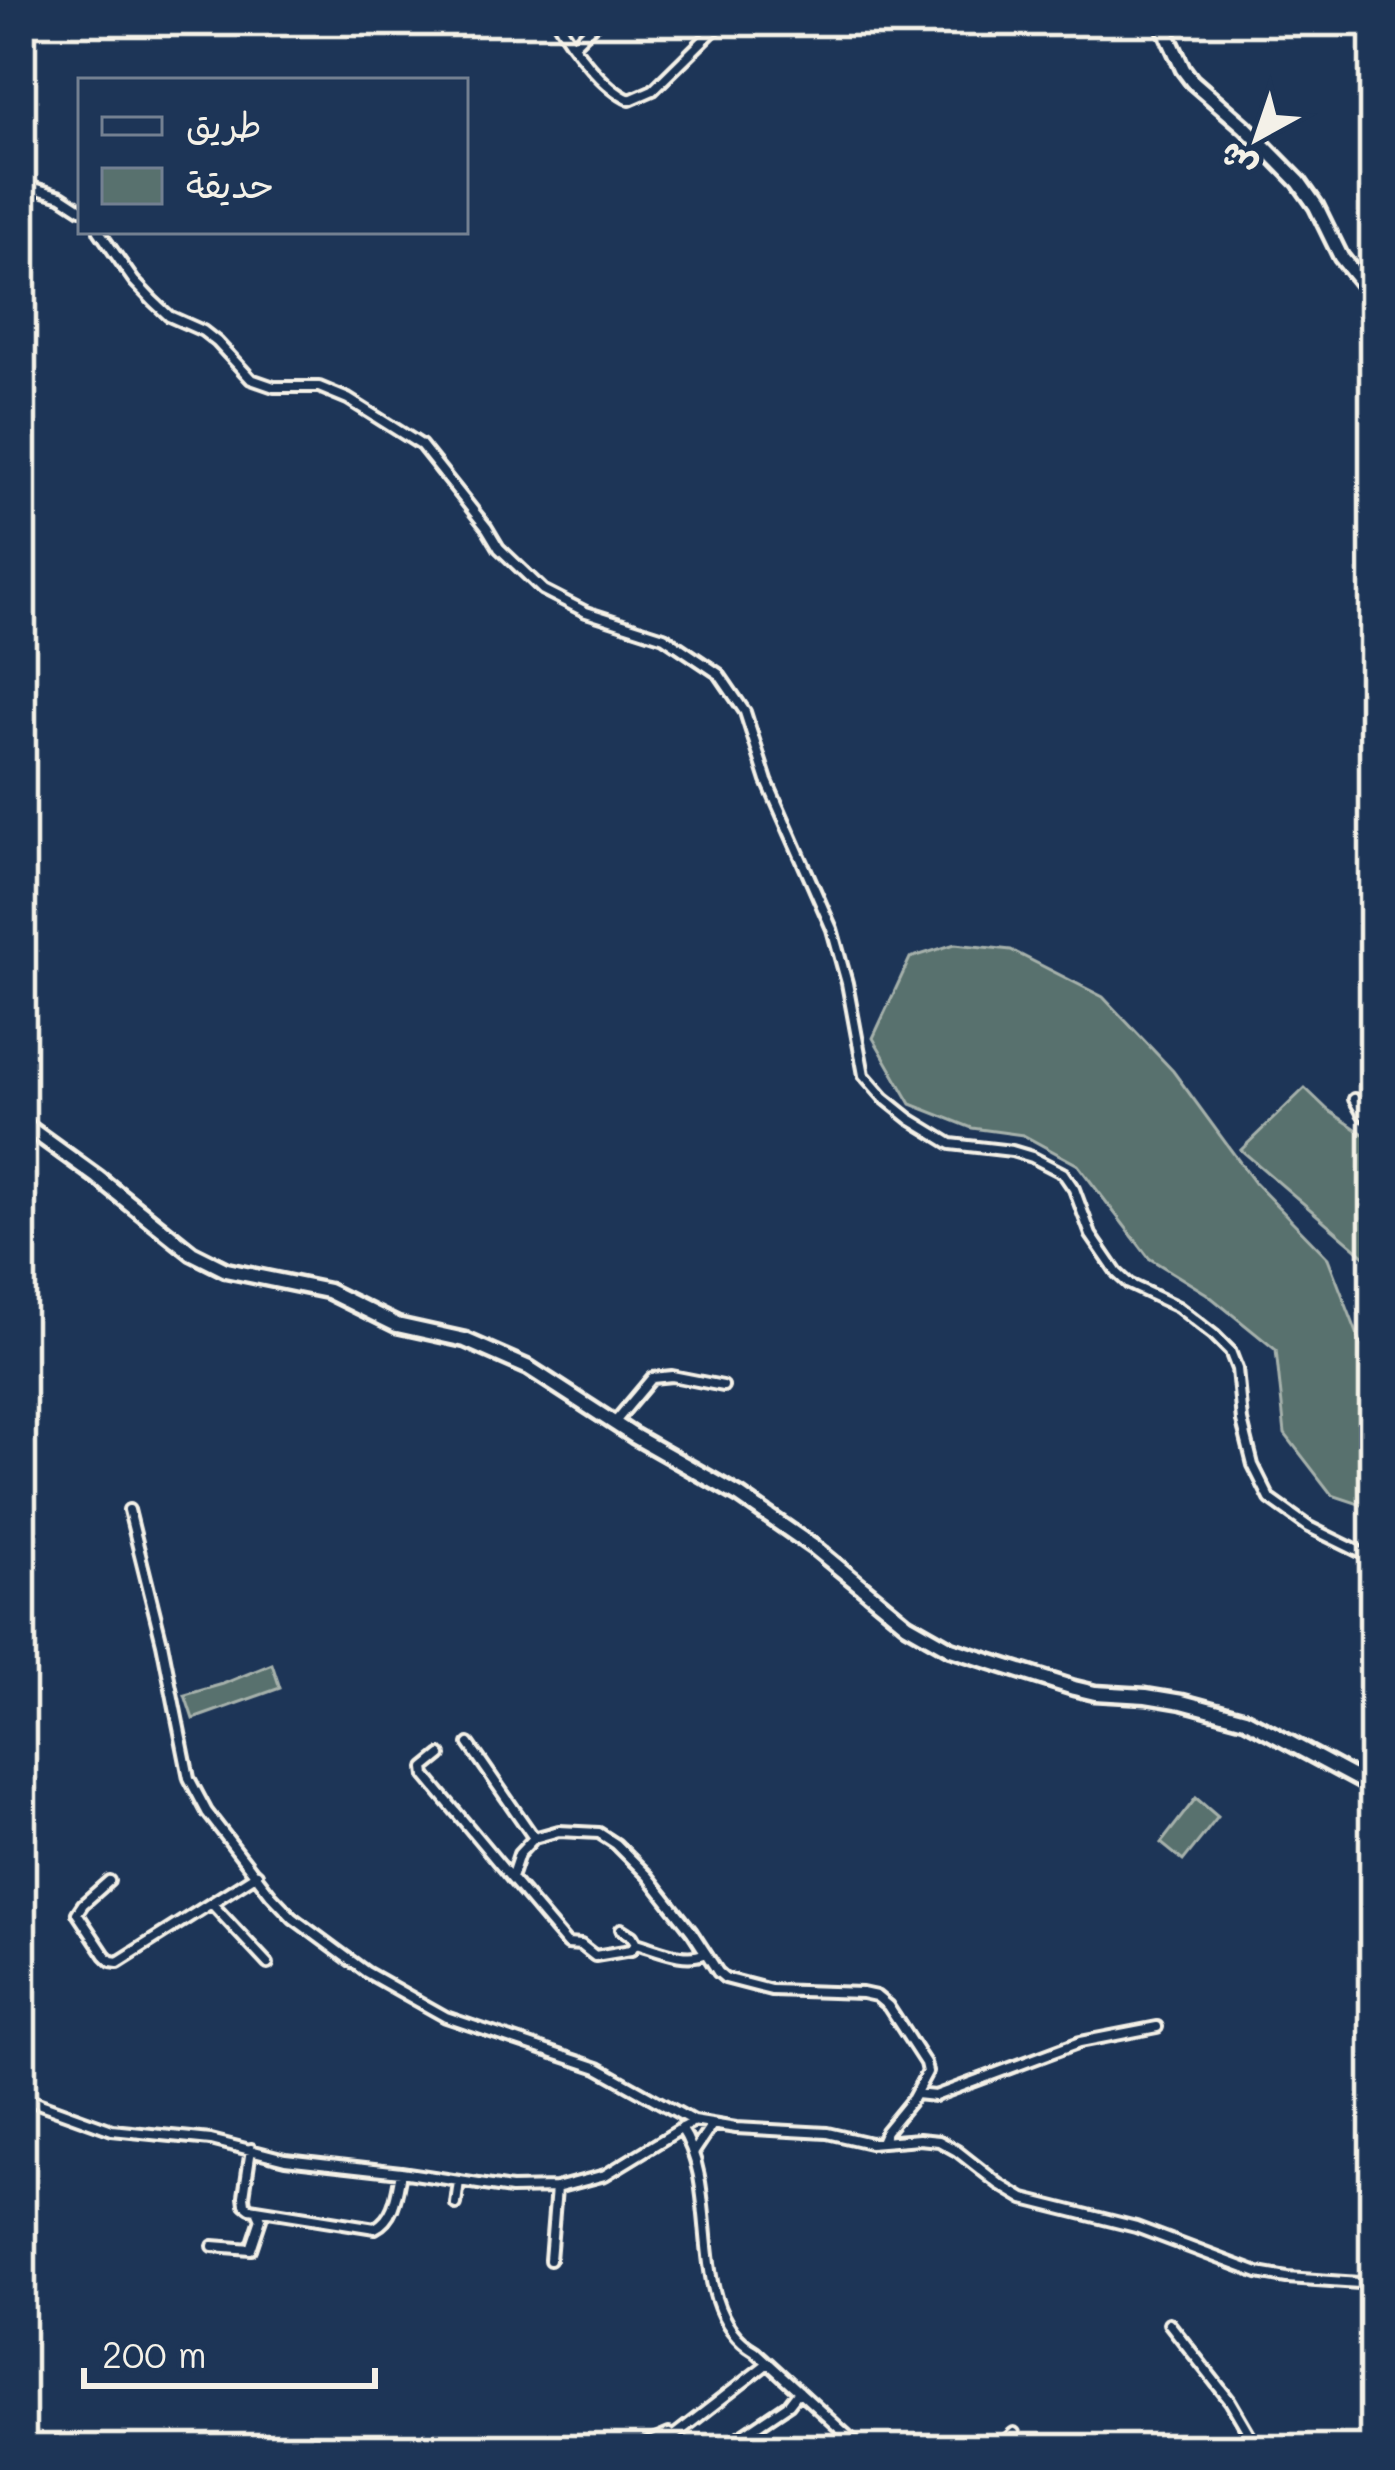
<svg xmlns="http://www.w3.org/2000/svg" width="1395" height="2470" font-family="Mali,'Playpen Sans Arabic',sans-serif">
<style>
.green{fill:#58716e;stroke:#a6b1ab;stroke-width:3}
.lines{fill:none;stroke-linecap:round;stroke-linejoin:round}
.street-casing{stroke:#f4f1e8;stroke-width:16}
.secondary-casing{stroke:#f4f1e8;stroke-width:21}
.street{stroke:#1d3557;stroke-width:8}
.secondary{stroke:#1d3557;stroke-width:12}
</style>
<rect width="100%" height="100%" fill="#1d3557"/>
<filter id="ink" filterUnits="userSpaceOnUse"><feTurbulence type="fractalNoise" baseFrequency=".00833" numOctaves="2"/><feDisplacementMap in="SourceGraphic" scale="24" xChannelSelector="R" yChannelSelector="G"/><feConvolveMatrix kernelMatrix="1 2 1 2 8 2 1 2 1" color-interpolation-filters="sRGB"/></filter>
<g filter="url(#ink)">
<path class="green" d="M 955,944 L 1011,950 L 1103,997 L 1173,1071 L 1255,1183 L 1328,1258 L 1374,1377 L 1374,1509 L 1332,1495 L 1285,1434 L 1276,1350 L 1207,1294 L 1149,1258 L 1078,1165 L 1023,1135 L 972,1128 L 911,1104 L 873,1038 L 910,958 Z
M 1305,1088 L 1328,1110 L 1374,1141 L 1374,1264 L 1241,1150 Z
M 272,1664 L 280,1688 L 193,1719 L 185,1695 L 223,1684 Z
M 1196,1798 L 1218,1817 L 1183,1861 L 1161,1843 Z"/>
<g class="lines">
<g class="street-casing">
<path id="street" d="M 557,21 C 571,46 604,89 630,100 L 653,90 L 723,21
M 573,45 L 597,21
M 21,184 L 61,196 L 81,209
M 99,231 L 134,281 L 153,301 L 169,316 L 203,331 L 217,342 L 251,379 L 274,387 L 319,387 L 348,399 L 421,445 L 487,528 L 499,548 L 543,590 L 586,612 L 664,637 L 719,674 L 745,712 L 767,781 L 832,929 L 847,983 L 864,1075 L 884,1098 L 910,1119 L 951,1144 L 1012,1151 L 1032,1157 L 1063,1173 L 1074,1189 L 1091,1235 L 1117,1273 L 1129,1284 L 1178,1307 L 1214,1335 L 1230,1351 L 1237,1369 L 1242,1421 L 1253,1465 L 1270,1499 L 1309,1527 L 1374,1559
M 1354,1099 L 1362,1113 L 1374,1123
M 615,1422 L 652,1378 L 672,1376 L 723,1386
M 129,1510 L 162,1643 L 189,1778 L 207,1812 L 271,1895 L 293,1918 L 366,1972 L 446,2017 L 598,2068 L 693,2121 L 736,2128 L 827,2133 L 870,2143 L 919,2139 L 939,2141 L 957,2151 L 999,2184 L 1024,2199 L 1136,2227 L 1258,2273 L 1287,2278 L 1374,2284
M 469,1744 L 534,1838
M 441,1755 L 425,1768 L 426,1776 L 511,1878 L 519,1854 L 534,1838 L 559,1831 L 599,1833 L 616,1844 L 648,1876 L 692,1932 L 718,1972 L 725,1978 L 771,1990 L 862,1993 L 876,1996 L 888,2006 L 925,2063 L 927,2072 L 913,2098 L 886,2131 L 881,2142
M 511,1878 L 567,1944 L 581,1945 L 595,1956 L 631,1950 L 636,1943 C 657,1949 685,1963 705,1953
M 109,1881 L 83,1904 L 77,1913 L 105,1955 L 111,1961 L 118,1962 L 257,1874
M 212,1904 L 268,1964
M 621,1929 L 632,1936 L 636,1943
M 916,2094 L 935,2096 L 1080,2042 L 1157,2027
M 21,2097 L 112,2130 L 211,2140 L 285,2159 L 401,2172 L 511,2189 L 556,2188 L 605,2175 L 692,2122
M 681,2128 C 723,2191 684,2310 755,2351 L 862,2449
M 251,2149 L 244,2196 L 245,2204 L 250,2208 L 375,2228 C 395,2218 397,2192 401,2172
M 694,2152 L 712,2125
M 456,2204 L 459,2181
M 213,2246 L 251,2249 L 261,2219 L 258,2212
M 550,2260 L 556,2188
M 1169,2323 L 1230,2401 L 1258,2449
M 634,2449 L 669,2434
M 657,2449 L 768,2363
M 722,2449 L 789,2404 L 799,2391
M 929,2449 L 938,2442 L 950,2449
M 996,2449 L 1014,2433"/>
</g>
<g class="secondary-casing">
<path id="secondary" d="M 1161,21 L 1183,69 L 1192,81 L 1245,127 L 1299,182 L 1316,206 L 1341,257 L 1374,298
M 21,1122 L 97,1177 L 192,1253 L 226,1270 L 328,1291 L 397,1325 L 465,1340 L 529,1368 L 634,1436 L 740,1496 L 815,1548 L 907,1624 L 951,1649 L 1074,1688 L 1095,1693 L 1146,1696 L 1182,1702 L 1245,1719 L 1374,1788"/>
</g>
<use href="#street" class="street"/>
<use href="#secondary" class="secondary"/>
</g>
</g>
<rect width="1395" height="2470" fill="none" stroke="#1d3557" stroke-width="72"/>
<rect x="36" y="36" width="1323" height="2398" fill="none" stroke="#f4f1e8" stroke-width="4.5" filter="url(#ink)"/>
<rect x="78" y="78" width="390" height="156" fill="#1d3557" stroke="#738091" stroke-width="3"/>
<rect x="102" y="117" width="60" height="18" fill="#1d3557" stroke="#738091" stroke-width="3"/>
<text x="186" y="138" font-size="36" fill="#f4f1e8">طريق</text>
<rect x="102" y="168" width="60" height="36" fill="#58716e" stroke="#738091" stroke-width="3"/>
<text x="186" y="198" font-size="36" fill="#f4f1e8">حديقة</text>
<g transform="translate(1257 138) rotate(220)" stroke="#1d3557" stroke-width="9" paint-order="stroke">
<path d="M0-9L21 45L0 30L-21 45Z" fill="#f4f1e8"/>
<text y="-18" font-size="33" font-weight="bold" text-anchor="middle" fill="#f4f1e8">ش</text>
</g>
<path d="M84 2368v18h291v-18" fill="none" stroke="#f4f1e8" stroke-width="6"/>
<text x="102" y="2368" font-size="36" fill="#f4f1e8" stroke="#1d3557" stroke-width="9" paint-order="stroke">200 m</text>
</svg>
